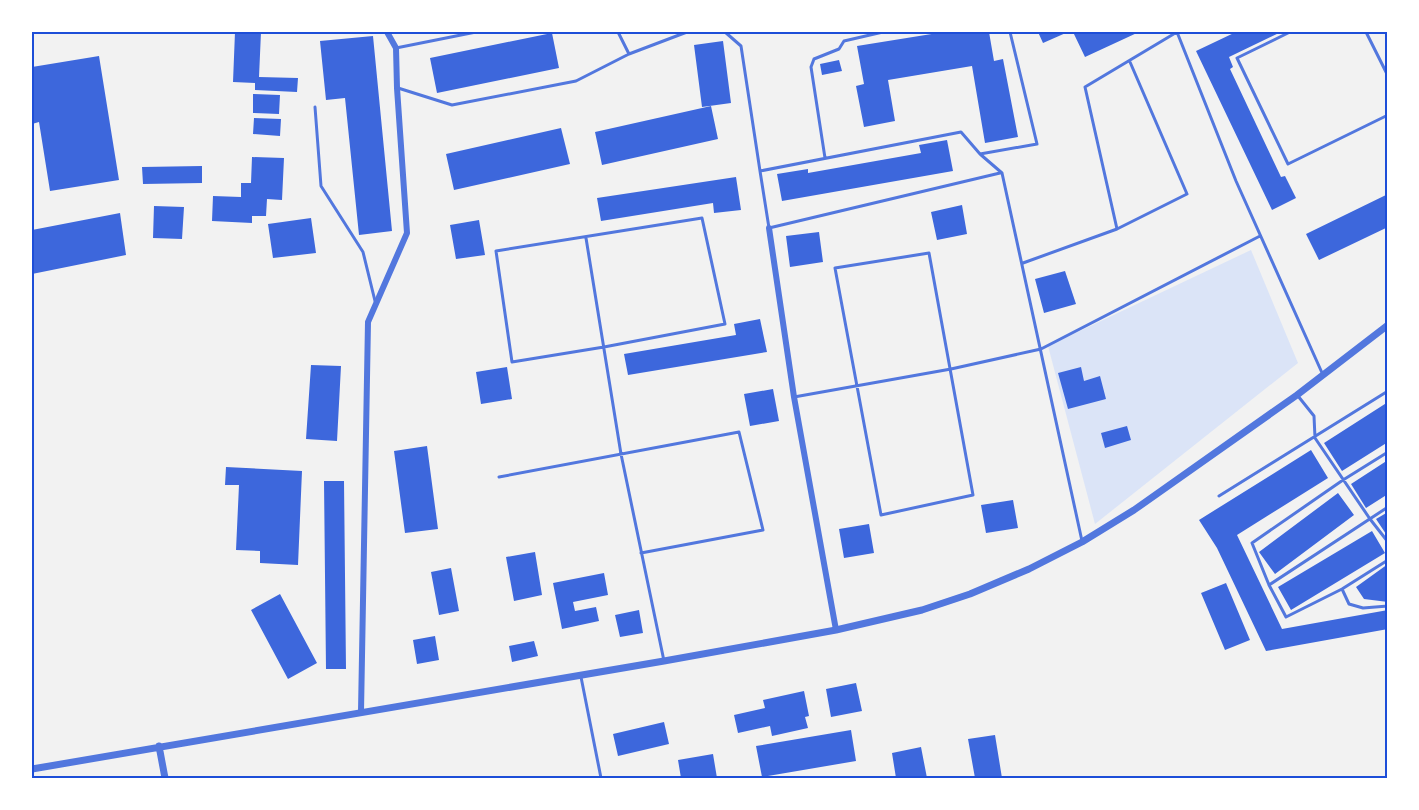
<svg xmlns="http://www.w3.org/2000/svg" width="1419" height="810" font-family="Commissioner,sans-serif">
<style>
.green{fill:#dbe4f7}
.building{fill:#3d67dc}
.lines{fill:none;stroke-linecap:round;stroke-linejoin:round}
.service{stroke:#5277de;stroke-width:3}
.minor{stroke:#5277de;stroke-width:6}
.tertiary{stroke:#5277de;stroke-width:7}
.neatline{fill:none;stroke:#1d4ed8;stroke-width:2}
</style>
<rect width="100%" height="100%" fill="#f2f2f2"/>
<path class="green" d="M 1251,250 L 1298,363 L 1095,524 L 1048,346 Z"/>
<path class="building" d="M 235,32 L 261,32 L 259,77 L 298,78 L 297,92 L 255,90 L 255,83 L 233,82 Z
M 944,32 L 989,32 L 994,61 L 1003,59 L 1018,137 L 985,143 L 972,66 L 888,80 L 895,121 L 864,127 L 856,86 L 864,84 L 857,46 Z
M 1038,32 L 1068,32 L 1043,43 Z
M 1073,32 L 1139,32 L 1085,57 Z
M 1236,32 L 1281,32 L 1229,57 L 1233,67 L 1230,69 L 1281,177 L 1285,176 L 1296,198 L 1272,210 L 1196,51 Z
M 552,33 L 559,68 L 437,93 L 430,58 Z
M 373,36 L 392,231 L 359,235 L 345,98 L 326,100 L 320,41 Z
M 723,41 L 731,103 L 702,107 L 694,45 Z
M 99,56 L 119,180 L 50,191 L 39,122 L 32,124 L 32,67 Z
M 839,60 L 842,71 L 822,75 L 820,64 Z
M 253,94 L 280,95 L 279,114 L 253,113 Z
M 711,106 L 718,139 L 602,165 L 595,132 Z
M 254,118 L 281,119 L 280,136 L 253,134 Z
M 561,128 L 570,164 L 454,190 L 446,154 Z
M 947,140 L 953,171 L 782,201 L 777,174 L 808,169 L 808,173 L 921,153 L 919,145 Z
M 252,157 L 284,158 L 282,200 L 267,199 L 266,216 L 252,216 L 252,223 L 212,221 L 213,196 L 241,197 L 241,183 L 251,183 Z
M 202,166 L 202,183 L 143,184 L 142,167 Z
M 736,177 L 741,210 L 714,213 L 713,203 L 601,221 L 597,198 Z
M 1388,194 L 1388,227 L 1319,260 L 1306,234 Z
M 962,205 L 967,234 L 937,240 L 931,212 Z
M 154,206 L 184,207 L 182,239 L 153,238 Z
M 120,213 L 126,255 L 32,274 L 32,230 Z
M 311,218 L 316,253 L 273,258 L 268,224 Z
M 479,220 L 485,255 L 456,259 L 450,225 Z
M 819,232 L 823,262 L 790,267 L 786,236 Z
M 1065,271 L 1076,304 L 1044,313 L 1035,279 Z
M 760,319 L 767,352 L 628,375 L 624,354 L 736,335 L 734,324 Z
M 311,365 L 341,366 L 337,441 L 306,439 Z
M 507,367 L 512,399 L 481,404 L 476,372 Z
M 1081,367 L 1084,381 L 1100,376 L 1106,399 L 1068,409 L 1058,373 Z
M 773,389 L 779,421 L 750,426 L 744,394 Z
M 1388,402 L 1388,442 L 1342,471 L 1324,443 Z
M 1127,426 L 1131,440 L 1105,448 L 1101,433 Z
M 427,446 L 438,529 L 405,533 L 394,451 Z
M 1311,450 L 1328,478 L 1237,535 L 1282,629 L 1388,610 L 1388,629 L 1266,651 L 1217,548 L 1199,520 Z
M 1388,460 L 1388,494 L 1366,508 L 1351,484 Z
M 226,467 L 302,471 L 298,565 L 260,563 L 260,551 L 236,550 L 239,485 L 225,485 Z
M 324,481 L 344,481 L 346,669 L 326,669 Z
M 1338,493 L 1354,515 L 1275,574 L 1259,552 Z
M 1013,500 L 1018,528 L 986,533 L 981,505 Z
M 1388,512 L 1388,537 L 1376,519 Z
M 869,524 L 874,553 L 844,558 L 839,529 Z
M 1372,531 L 1385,553 L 1291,610 L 1278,587 Z
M 535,552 L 542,595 L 514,601 L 506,557 Z
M 1388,564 L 1388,602 L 1364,599 L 1356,587 Z
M 451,568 L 459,611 L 439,615 L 431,572 Z
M 604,573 L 608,595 L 573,602 L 575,611 L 596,607 L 599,621 L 562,629 L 553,583 Z
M 1226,583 L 1250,640 L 1225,650 L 1201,593 Z
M 280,594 L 317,663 L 288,679 L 251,610 Z
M 639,610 L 643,633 L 620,637 L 615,615 Z
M 435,636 L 439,660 L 417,664 L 413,640 Z
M 534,641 L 538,656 L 512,662 L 509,646 Z
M 856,683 L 862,711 L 831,717 L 826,689 Z
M 804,691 L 809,716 L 805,717 L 808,728 L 772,736 L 770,726 L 738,733 L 734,715 L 765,708 L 763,700 Z
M 664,722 L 669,744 L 618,756 L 613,734 Z
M 851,730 L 856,761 L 762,777 L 756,746 Z
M 995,735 L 1002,778 L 975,778 L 968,739 Z
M 921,747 L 927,778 L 896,778 L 892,753 Z
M 713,754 L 717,778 L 681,778 L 678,760 Z"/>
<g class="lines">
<path class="service" d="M 618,32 L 629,54
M 725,32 L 741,46 L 760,171 L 961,132 L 980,154 L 1002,173 L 1082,541
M 1177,32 L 1236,181 L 1323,375
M 1290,32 L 1237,58 L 1288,164 L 1388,115
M 1366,32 L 1388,76
M 396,48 L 476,32
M 398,88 L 452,105 L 576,81 L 629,54 L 687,32
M 315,107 L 321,186 L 363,252 L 375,301
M 980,154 L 1037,144 L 1010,32
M 825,158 L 811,67 L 814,59 L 839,49 L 844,41 L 883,32
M 760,171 L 769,228 L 1000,173
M 702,218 L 725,324 L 604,347 L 512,362 L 496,251 Z
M 1117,229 L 1085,87 L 1177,32
M 586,238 L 621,454 L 664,661
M 929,253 L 973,495 L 881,515 L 835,268 Z
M 1023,263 L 1117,229 L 1187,194 L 1130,62
M 1298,396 L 1314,416 L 1315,438 L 1370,519 L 1388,542
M 794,397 L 951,369 L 1041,349 L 1260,236
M 1388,452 L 1343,480 L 1252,543 L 1269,585 L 1286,617 L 1342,589 L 1388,560
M 499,477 L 739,432 L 763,530 L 641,553
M 1219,496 L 1388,391
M 1269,585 L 1388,507
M 1342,589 L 1349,604 L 1363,608 L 1388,606
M 581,677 L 601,778"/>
<path class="minor" d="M 769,228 L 794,397 L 836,630
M 361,712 L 368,322 L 407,233 L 397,88 L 396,48 L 387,32"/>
<path class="tertiary" d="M 159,746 L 165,778
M 32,769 L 664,661 L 836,630 L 922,610 L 970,594 L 1029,569 L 1082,542 L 1134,510 L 1297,395 L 1388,325"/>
</g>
<rect width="1419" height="810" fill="none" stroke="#ffffff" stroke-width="66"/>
<rect x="33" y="33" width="1353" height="744" class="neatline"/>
</svg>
